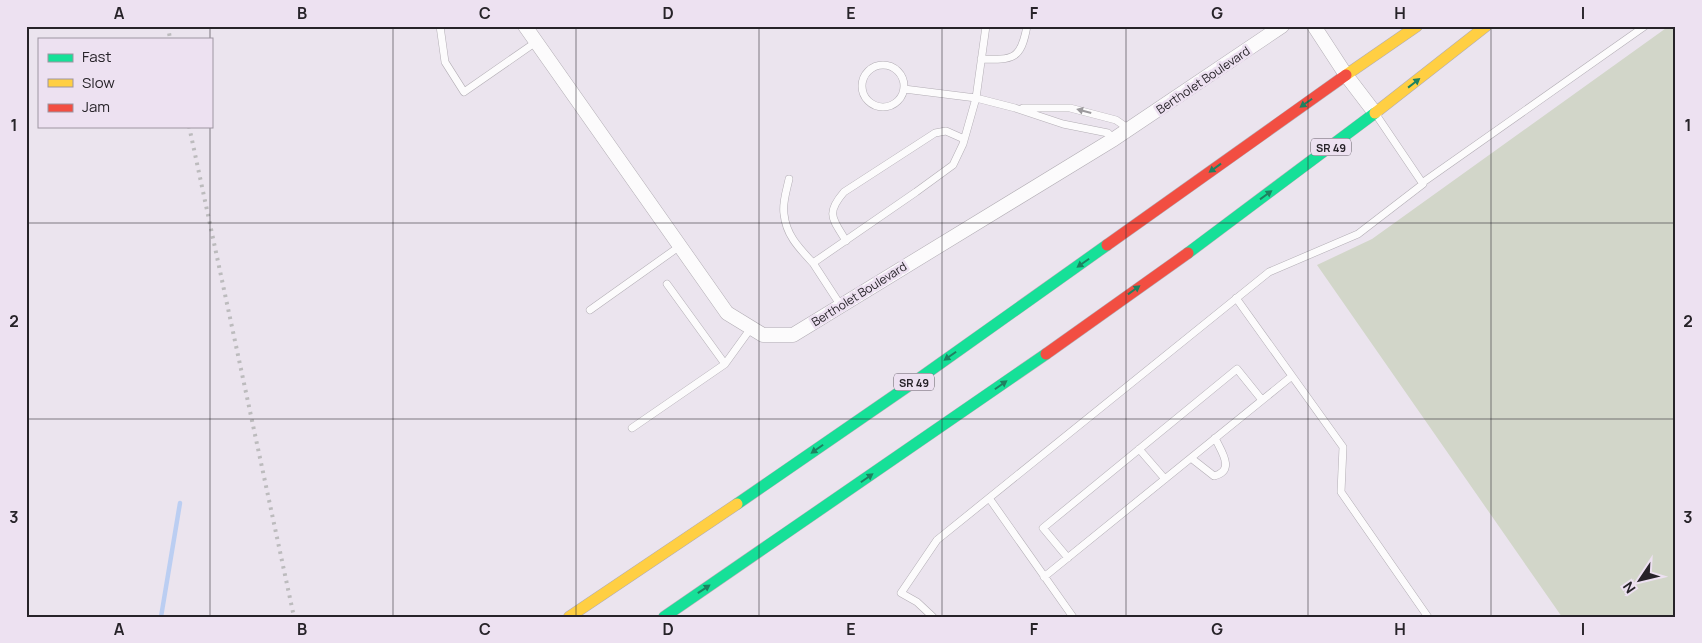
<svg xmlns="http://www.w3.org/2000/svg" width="1702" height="643" font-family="Manrope,sans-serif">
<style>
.green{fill:#d2d6c9}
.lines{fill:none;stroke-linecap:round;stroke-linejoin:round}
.stream{stroke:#bbcef2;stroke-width:4.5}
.lane-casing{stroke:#b2adb4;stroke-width:8}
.street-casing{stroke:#b2adb4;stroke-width:15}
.fast-casing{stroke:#b2adb4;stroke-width:12}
.slow-casing{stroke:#b2adb4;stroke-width:12}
.jam-casing{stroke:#b2adb4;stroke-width:12}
.lane{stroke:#fcfbfc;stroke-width:7}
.street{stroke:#fcfbfc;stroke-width:14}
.fast{stroke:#16e098;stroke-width:11}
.slow{stroke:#ffcf43;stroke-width:11}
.jam{stroke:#f24e42;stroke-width:11}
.rail{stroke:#bcbbbd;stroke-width:4;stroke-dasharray:2.5 5;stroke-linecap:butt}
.oneway{fill:#1e8260}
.oneway2{fill:#9c9a9d}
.grid{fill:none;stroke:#272329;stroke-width:1;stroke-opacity:0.55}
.labels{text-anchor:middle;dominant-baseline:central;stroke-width:5;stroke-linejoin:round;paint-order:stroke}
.shield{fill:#ede1f1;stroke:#625c65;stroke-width:1}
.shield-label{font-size:11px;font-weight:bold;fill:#272329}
.street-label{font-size:12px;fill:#272329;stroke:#ede1f1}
.neatline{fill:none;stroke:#272329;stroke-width:2}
.grid-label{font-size:16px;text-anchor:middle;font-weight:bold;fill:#272329}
</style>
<rect width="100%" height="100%" fill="#ebe4ee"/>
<path class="green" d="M 1669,26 L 1676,26 L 1676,617 L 1562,617 L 1317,265 L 1372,239 Z"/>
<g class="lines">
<path class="stream" d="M 161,617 L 180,503"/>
<g class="lane-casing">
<path id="lane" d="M 440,26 L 445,62 L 464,92 L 536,42
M 986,26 L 976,98 L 1015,108 L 1063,124 L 1108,133 L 1114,139
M 981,59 C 1013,60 1021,60 1027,26
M862 86a21 21 0 1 1 42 0a21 21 0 1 1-42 0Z
M 1023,108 L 1070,108 L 1116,120 L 1129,129
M 789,179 C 787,189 782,203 784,214 C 786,235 799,248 813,263
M 1422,183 L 1645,26
M 846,241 C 833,219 825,214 844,192 L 935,133 L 946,131 L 964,139
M 667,284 L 725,364
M 1236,298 L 1343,447 L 1341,492 L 1428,617
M 841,306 L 813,263 L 916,192 L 953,165 L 963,144 L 976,98 L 904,89
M 590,310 L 680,246
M 632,428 L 725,364 L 751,328
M 1139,449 L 1165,479
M 1191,458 L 1214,476 C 1236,471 1221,451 1215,438
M 989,498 L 1073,617
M 1068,558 L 1043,528 L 1237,369 L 1262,400
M 1044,577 L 1292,376
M 933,617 L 917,602 L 901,593 L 937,540 L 1269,272 L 1358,234 L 1423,184 L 1377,116"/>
</g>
<g class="street-casing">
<path id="street" d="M 525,26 L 727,313 L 763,335 L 793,335 L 1114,139 L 1282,26
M 1314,26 L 1346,75 L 1375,113"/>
</g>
<g class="fast-casing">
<path id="fast" d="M 1188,253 L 1375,113
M 737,504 L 917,380 L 1107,245
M 664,617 L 1046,354"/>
</g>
<g class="slow-casing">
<path id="slow" d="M 1346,75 L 1417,26
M 1375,113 L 1486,26
M 569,617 L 737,504"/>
</g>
<g class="jam-casing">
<path id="jam" d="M 1107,245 L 1346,75
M 1046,354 L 1188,253"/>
</g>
<use href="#lane" class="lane"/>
<use href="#street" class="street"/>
<use href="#fast" class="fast"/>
<use href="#slow" class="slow"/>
<use href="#jam" class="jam"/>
<path class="rail" d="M 168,26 L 170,39
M 189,126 L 294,617"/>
</g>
<defs><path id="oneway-solid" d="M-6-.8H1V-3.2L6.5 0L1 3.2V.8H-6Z" transform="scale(1.25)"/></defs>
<g class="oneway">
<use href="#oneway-solid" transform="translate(1414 83) rotate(-38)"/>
<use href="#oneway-solid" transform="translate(1306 103) rotate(145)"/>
<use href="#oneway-solid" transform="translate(1215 168) rotate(144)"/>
<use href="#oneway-solid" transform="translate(1266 195) rotate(-36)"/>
<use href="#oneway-solid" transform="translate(1083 263) rotate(145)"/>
<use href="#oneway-solid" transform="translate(1134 290) rotate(-36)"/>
<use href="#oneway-solid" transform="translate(950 356) rotate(145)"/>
<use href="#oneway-solid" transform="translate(1001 385) rotate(-35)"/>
<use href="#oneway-solid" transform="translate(817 449) rotate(145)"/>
<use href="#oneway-solid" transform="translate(867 478) rotate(-35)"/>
<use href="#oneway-solid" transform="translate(704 589) rotate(-34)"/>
</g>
<use class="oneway2" href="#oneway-solid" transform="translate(1084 111) rotate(-165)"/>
<path class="grid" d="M 210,26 L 210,39M 393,26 L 393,617M 576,26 L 576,617M 759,26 L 759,617M 942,26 L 942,617M 1126,26 L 1126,617M 1308,26 L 1308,617M 1491,26 L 1491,617M 210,126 L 210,617M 26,223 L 1676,223M 26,419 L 1676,419"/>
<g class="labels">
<g class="shield">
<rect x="1311" y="138.5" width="40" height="17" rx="4"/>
<rect x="894" y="373.5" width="40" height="17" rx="4"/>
</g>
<g class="shield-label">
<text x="1331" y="147">SR 49</text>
<text x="914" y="382">SR 49</text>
</g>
<g class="street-label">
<text transform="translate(1203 80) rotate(-34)">Bertholet Boulevard</text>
<text transform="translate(859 294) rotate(-32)">Bertholet Boulevard</text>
</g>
</g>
<rect width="1702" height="643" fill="none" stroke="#ede1f1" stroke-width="55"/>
<rect x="38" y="38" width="175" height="90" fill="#ede1f1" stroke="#9e95a1"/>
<rect x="48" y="54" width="25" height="8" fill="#16e098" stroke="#9e95a1"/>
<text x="82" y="62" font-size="15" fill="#272329">Fast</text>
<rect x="48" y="79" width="25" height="8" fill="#ffcf43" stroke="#9e95a1"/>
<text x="82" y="88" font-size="15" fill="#272329">Slow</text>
<rect x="48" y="104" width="25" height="8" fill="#f24e42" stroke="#9e95a1"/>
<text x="82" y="112" font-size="15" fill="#272329">Jam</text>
<g transform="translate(1640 580) rotate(235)" stroke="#ede1f1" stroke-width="4" paint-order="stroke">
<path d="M0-4L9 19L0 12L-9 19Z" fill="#272329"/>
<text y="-8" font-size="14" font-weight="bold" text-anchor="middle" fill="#272329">N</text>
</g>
<rect x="28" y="28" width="1646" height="588" class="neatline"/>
<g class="grid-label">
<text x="119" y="19">A</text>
<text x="302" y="19">B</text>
<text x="485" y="19">C</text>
<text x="668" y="19">D</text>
<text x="851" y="19">E</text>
<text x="1034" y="19">F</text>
<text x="1217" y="19">G</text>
<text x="1400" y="19">H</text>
<text x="1583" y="19">I</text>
<text x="14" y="131">1</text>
<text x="1688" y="131">1</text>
<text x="14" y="327">2</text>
<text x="1688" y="327">2</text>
<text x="14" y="523">3</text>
<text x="1688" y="523">3</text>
<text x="119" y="635">A</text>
<text x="302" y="635">B</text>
<text x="485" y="635">C</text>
<text x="668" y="635">D</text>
<text x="851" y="635">E</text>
<text x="1034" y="635">F</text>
<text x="1217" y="635">G</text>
<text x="1400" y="635">H</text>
<text x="1583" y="635">I</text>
</g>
</svg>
